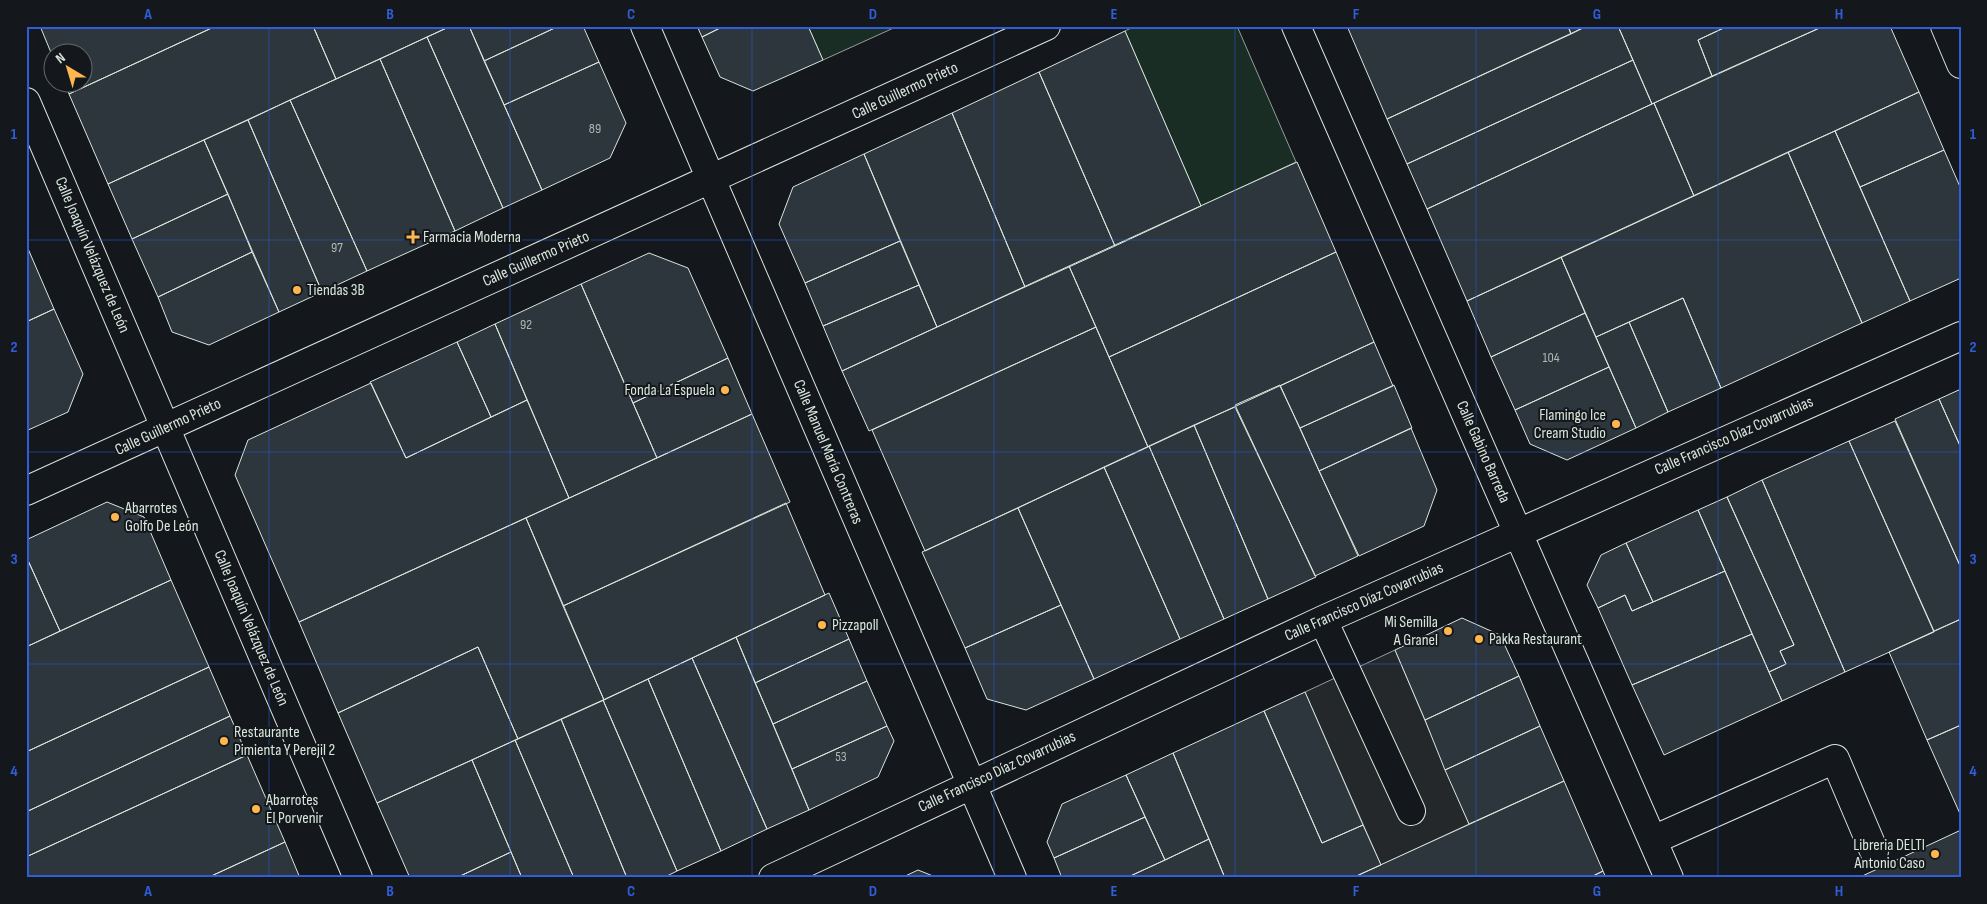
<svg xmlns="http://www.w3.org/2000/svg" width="1987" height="904" font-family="'Sofia Sans Condensed',sans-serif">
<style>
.green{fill:#1a2d24;stroke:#939e99}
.parking{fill:#24282b;stroke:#939e99}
.building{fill:#2c363c;stroke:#d8e6dc}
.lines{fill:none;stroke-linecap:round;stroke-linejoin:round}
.minor-casing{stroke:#d8e6dc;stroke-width:30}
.minor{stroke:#14181c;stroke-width:28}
.grid{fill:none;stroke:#305dd8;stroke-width:1;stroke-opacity:0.55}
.poi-dot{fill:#ffb74d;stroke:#14181c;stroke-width:2}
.labels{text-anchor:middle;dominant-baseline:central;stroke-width:4;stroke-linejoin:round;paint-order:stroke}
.number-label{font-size:14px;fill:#adbab4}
.street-label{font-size:16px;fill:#d8e6dc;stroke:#14181c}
.poi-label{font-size:16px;fill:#d8e6dc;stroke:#14181c;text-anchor:start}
.neatline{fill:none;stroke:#305dd8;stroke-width:2}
.grid-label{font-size:16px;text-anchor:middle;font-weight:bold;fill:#305dd8}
</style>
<rect width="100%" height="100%" fill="#14181c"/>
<path class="green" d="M 808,26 L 898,26 L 823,60 Z
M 1135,26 L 1237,26 L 1296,162 L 1201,206 L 1125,31 Z"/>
<path class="parking" d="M 1395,650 L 1469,824 L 1381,865 L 1305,692 Z"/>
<path class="building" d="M 40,26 L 216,26 L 69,94 L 64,82 L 82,82 L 82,52 L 52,52 L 52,55 Z
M 216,26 L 313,26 L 336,79 L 108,184 L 69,94 Z
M 313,26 L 451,26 L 336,79 Z
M 451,26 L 469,26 L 542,190 L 503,208 L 427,37 Z
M 469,26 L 559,26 L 484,61 Z
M 559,26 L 583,26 L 599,62 L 504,105 L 484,61 Z
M 697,26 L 724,26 L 702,37 Z
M 724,26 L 808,26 L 823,60 L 753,91 L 720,77 L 702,37 Z
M 1347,26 L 1568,26 L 1571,34 L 1387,119 Z
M 1568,26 L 1587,26 L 1571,34 Z
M 1587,26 L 1618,26 L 1633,60 L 1407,164 L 1387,119 Z
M 1618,26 L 1728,26 L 1698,40 L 1712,76 L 1652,104 Z
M 1728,26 L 1824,26 L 1712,76 L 1698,40 Z
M 1824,26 L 1890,26 L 1919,92 L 1694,196 L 1654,103 Z
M 1125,31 L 1201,206 L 1115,246 L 1039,72 Z
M 427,37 L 503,208 L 455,231 L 380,59 Z
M 380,59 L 455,231 L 367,271 L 290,100 Z
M 1633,60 L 1652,104 L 1427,209 L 1407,164 Z
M 599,62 L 626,123 L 610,158 L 542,190 L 504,105 Z
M 1039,72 L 1115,246 L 1025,287 L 952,113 Z
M 1919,92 L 1944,150 L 1860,187 L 1835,131 Z
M 290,100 L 367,271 L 322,292 L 248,120 Z
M 1654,103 L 1694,196 L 1467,301 L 1427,209 Z
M 952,113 L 1025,287 L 937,327 L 864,154 Z
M 248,120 L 322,292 L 279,312 L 204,140 Z
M 1835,131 L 1910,301 L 1862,323 L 1788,152 Z
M 204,140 L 228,194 L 132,239 L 108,184 Z
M 1944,150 L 1961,189 L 1961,278 L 1910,301 L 1860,187 Z
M 1788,152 L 1862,323 L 1721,388 L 1683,298 L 1596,337 L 1561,257 Z
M 864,154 L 900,241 L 805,283 L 779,224 L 793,187 Z
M 1297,162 L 1336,252 L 1109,357 L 1069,266 Z
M 228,194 L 252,252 L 158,297 L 132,239 Z
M 900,241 L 919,285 L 823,326 L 805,283 Z
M 26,244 L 54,309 L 26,322 Z
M 252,252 L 279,312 L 209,345 L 172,332 L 158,297 Z
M 1336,252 L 1374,342 L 1148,447 L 1109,357 Z
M 649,253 L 688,268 L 728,358 L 633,403 L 581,284 Z
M 1561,257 L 1585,313 L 1491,357 L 1467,301 Z
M 1069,266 L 1096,327 L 869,431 L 842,371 Z
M 581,284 L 657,458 L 569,498 L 495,324 Z
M 919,285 L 937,327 L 842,371 L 823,326 Z
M 1683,298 L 1721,388 L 1668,412 L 1629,322 Z
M 54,309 L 83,374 L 68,412 L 26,431 L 26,322 Z
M 1585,313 L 1609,367 L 1515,410 L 1491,357 Z
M 1629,322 L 1668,412 L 1636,428 L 1596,337 Z
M 495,324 L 527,400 L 491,417 L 457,342 Z
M 1096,327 L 1148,447 L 925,551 L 872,430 Z
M 457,342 L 491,417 L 406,458 L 370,382 Z
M 1374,342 L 1393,386 L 1300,428 L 1280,386 Z
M 728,358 L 752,414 L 657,458 L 633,403 Z
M 1609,367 L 1636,428 L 1567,460 L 1530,444 L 1515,410 Z
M 371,383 L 406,458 L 527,400 L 569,498 L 299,622 L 235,475 L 248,440 Z
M 1280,385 L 1358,556 L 1315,576 L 1235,405 Z
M 1394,385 L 1412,428 L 1319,471 L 1300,428 Z
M 1961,389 L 1961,448 L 1939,399 Z
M 1939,399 L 1961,448 L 1961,568 L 1895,419 Z
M 1235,407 L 1316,577 L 1268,599 L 1194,425 Z
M 752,414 L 790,502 L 563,606 L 526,518 Z
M 1895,421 L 1961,568 L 1961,619 L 1934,631 L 1849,441 Z
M 1194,425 L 1268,599 L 1224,619 L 1149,446 Z
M 1411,428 L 1437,490 L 1424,526 L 1359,556 L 1319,471 Z
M 1849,441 L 1934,632 L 1845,672 L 1762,480 Z
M 1149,446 L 1224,619 L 1180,639 L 1104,467 Z
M 1104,467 L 1180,639 L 1094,679 L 1018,508 Z
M 1762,480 L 1845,672 L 1782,701 L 1769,672 L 1786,664 L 1780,651 L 1794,645 L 1727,497 Z
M 1727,497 L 1794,645 L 1780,651 L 1786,664 L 1769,672 L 1698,510 Z
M 107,502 L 144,517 L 171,580 L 60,631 L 26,556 L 26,540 Z
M 786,503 L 825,595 L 604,700 L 563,606 Z
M 1018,508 L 1061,605 L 965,648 L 922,552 Z
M 1698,510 L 1725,571 L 1653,602 L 1626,543 Z
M 526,518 L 604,700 L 518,739 L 478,647 L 338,713 L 299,622 Z
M 1626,543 L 1653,602 L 1632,611 L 1625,595 L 1598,608 L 1587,585 L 1601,555 Z
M 26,556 L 60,631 L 26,647 Z
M 1725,571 L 1752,634 L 1632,685 L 1598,608 L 1625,595 L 1632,611 Z
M 171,580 L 209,667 L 26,752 L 26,647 Z
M 829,593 L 849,639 L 755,683 L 736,637 Z
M 1061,605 L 1094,679 L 1026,710 L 987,699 L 965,648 Z
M 1462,618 L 1500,635 L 1519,676 L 1425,720 L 1395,650 Z
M 1961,619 L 1961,725 L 1927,740 L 1889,652 Z
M 1752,634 L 1782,701 L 1664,755 L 1632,685 Z
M 736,637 L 809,810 L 767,829 L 692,658 Z
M 849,639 L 867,681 L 773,724 L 755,683 Z
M 478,647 L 518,739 L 377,803 L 338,713 Z
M 692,658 L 767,829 L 721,851 L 648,679 Z
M 209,667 L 230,716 L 26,812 L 26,752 Z
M 1519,676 L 1540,726 L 1445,770 L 1425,720 Z
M 648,679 L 721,851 L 677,871 L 603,700 Z
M 867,681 L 887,726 L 792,769 L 773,724 Z
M 1305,692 L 1363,825 L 1322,843 L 1264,711 Z
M 603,700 L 677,871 L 663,878 L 627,878 L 561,719 Z
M 1264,711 L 1322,843 L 1363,825 L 1381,865 L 1352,878 L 1225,878 L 1173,753 Z
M 230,716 L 247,755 L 26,857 L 26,812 Z
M 561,719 L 627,878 L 574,878 L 515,740 Z
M 1961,725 L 1961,816 L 1927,740 Z
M 887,726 L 894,741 L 878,777 L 809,810 L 792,769 Z
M 1540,726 L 1564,781 L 1469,824 L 1445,770 Z
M 515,740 L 574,878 L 522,878 L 511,852 L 472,760 Z
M 1173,753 L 1209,839 L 1165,860 L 1126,775 Z
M 247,755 L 285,842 L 207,878 L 26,878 L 26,857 Z
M 472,760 L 511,852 L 456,878 L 410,878 L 377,803 Z
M 1126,775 L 1145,817 L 1054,858 L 1047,842 L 1062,804 Z
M 1564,781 L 1603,871 L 1589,878 L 1352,878 Z
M 1145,817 L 1165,860 L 1126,878 L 1062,878 L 1054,858 Z
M 1961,830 L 1961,878 L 1858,878 Z
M 1209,839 L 1225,878 L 1126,878 L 1165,860 Z
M 285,842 L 300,878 L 207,878 Z
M 511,852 L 522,878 L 456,878 Z
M 918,870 L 938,878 L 901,878 Z
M 1603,871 L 1606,878 L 1589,878 Z"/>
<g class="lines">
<g class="minor-casing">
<path id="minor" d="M 645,26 L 1012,878
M 1296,26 L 1669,878
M 1945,26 L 1961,64
M 26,102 L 358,878
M 26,491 L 1046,26
M 1323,620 L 1411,811
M 1653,840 L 1835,759 L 1874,851
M 773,878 L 1323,620 L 1961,336"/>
</g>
<use href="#minor" class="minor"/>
</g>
<path class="grid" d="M 269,26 L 269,878M 510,26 L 510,878M 752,26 L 752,878M 994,26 L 994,878M 1235,26 L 1235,878M 1476,26 L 1476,878M 1718,26 L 1718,878M 26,240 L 1961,240M 26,452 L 1961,452M 26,664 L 1961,664"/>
<g class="poi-dot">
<path d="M410.5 229.5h5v5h5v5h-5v5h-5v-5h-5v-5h5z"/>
<circle cx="297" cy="290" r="5"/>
<circle cx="725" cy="390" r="5"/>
<circle cx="1616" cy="424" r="5"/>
<circle cx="115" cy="517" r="5"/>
<circle cx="822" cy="625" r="5"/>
<circle cx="1448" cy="631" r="5"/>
<circle cx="1479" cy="639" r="5"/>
<circle cx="224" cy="741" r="5"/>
<circle cx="256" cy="809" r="5"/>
<circle cx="1935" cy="854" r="5"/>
</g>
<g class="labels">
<g class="number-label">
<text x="595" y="128">89</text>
<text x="337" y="247">97</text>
<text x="526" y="324">92</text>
<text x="1551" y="357">104</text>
<text x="841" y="756">53</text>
</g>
<g class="street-label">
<text transform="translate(905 91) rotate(-25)">Calle Guillermo Prieto</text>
<text transform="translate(92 255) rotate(67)">Calle Joaquín Velázquez de León</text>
<text transform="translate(536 259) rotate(-24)">Calle Guillermo Prieto</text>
<text transform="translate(168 427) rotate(-25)">Calle Guillermo Prieto</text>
<text transform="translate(1734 436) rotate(-24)">Calle Francisco Díaz Covarrubias</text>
<text transform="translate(828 452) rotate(67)">Calle Manuel María Contreras</text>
<text transform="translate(1483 452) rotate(66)">Calle Gabino Barreda</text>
<text transform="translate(1364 602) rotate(-24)">Calle Francisco Díaz Covarrubias</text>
<text transform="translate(251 628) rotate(67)">Calle Joaquín Velázquez de León</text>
<text transform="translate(997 772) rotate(-25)">Calle Francisco Díaz Covarrubias</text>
</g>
<g class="poi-label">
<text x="423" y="237">Farmacia Moderna</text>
<text x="307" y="290">Tiendas 3B</text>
<text x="715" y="390" text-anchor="end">Fonda La Espuela</text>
<text x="1606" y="415" text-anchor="end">Flamingo Ice<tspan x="1606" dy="18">Cream Studio</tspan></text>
<text x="125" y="508">Abarrotes<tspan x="125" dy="18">Golfo De León</tspan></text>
<text x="1438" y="622" text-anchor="end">Mi Semilla<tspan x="1438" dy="18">A Granel</tspan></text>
<text x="832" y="625">Pizzapoll</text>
<text x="1489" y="639">Pakka Restaurant</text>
<text x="234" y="732">Restaurante<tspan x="234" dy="18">Pimienta Y Perejil 2</tspan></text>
<text x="266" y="800">Abarrotes<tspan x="266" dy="18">El Porvenir</tspan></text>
<text x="1925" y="845" text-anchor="end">Libreria DELTI<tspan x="1925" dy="18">Antonio Caso</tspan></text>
</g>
</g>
<rect width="1987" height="904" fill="none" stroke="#14181c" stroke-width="55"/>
<g transform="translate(68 68) rotate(322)"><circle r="24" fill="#14181c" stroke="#626a69"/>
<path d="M0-4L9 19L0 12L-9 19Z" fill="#ffb74d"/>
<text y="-8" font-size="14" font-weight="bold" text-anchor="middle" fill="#d8e6dc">N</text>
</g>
<rect x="28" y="28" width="1932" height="848" class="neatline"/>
<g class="grid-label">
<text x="148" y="19">A</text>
<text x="390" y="19">B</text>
<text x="631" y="19">C</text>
<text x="873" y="19">D</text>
<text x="1114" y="19">E</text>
<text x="1356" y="19">F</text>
<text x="1597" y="19">G</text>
<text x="1839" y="19">H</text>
<text x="14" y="139">1</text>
<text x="1973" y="139">1</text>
<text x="14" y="352">2</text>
<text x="1973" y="352">2</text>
<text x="14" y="564">3</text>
<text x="1973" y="564">3</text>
<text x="14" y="776">4</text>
<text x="1973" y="776">4</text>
<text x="148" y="896">A</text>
<text x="390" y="896">B</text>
<text x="631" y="896">C</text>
<text x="873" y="896">D</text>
<text x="1114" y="896">E</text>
<text x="1356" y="896">F</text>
<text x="1597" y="896">G</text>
<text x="1839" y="896">H</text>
</g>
</svg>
